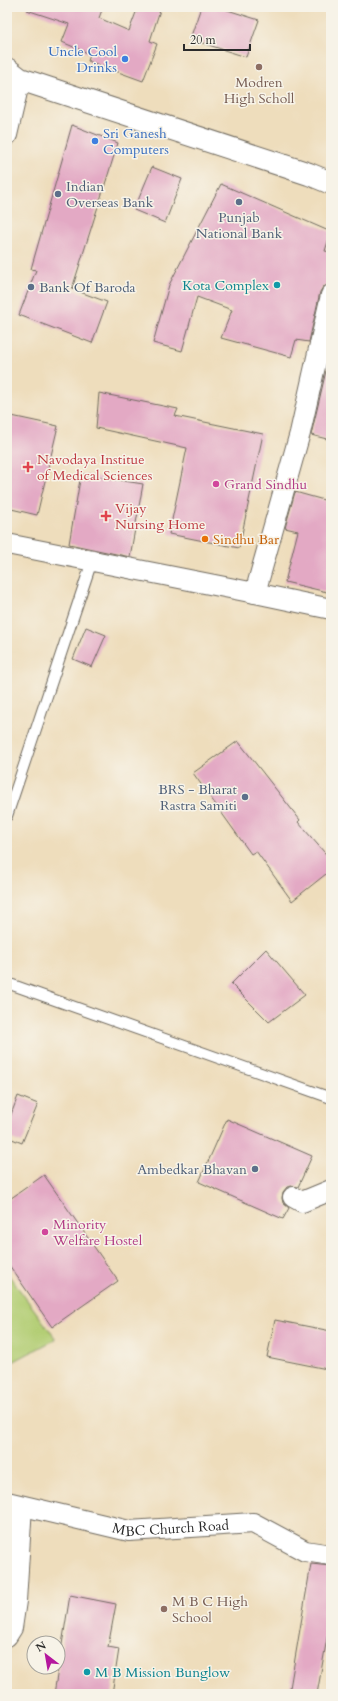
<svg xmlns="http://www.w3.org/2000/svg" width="338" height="1701" font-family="Cardo,serif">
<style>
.park{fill:#b3ce74;stroke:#6f7c50}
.building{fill:#e3a9c4}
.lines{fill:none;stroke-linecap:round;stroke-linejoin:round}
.lane-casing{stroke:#6f695e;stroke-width:12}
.street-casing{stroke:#6f695e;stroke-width:22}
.secondary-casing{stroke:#6f695e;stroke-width:24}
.lane{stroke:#fff;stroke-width:10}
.street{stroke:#fff;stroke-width:20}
.secondary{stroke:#fff;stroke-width:22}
.shop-dot{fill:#3f7fe0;stroke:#f7f3e8;stroke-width:1.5}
.education-dot{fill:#8d6e63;stroke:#f7f3e8;stroke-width:1.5}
.service-dot{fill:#5c6f8a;stroke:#f7f3e8;stroke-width:1.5}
.culture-dot{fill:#0f9aa8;stroke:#f7f3e8;stroke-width:1.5}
.health-dot{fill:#e0444e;stroke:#f7f3e8;stroke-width:1.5}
.hotel-dot{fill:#d1479c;stroke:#f7f3e8;stroke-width:1.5}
.food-dot{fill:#e8710a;stroke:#f7f3e8;stroke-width:1.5}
.labels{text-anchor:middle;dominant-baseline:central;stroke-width:3;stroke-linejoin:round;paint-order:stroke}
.shop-label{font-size:14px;fill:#366cbe;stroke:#f7f3e8;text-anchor:end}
.education-label{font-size:14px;fill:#785e54;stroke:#f7f3e8}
.service-label{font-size:14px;fill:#4e5e75;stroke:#f7f3e8;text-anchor:start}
.culture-label{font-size:14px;fill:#0d838f;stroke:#f7f3e8;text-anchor:end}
.health-label{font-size:14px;fill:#be3a42;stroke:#f7f3e8;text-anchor:start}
.hotel-label{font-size:14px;fill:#b23c85;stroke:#f7f3e8;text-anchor:start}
.food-label{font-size:14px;fill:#c56008;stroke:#f7f3e8;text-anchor:start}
.street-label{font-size:14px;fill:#2b2b2b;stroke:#f7f3e8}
</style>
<rect width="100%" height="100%" fill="#f7f3e8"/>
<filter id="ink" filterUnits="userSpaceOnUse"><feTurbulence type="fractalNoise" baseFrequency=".025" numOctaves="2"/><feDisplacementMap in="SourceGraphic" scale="8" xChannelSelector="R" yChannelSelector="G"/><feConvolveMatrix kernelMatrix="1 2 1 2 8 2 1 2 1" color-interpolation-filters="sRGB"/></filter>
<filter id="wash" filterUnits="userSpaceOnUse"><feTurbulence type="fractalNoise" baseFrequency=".012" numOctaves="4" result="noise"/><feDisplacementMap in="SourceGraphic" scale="16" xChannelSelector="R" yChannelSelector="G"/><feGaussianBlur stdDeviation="0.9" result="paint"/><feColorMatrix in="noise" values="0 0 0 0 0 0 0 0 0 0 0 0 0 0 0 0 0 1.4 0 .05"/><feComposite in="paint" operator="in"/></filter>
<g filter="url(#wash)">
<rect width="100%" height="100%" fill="#eeddbc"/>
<path class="park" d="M 7,1273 L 56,1339 L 7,1365 Z"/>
<g id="blocks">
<path class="building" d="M 28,7 L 103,7 L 99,18 L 129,31 L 138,7 L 161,7 L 150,41 L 157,44 L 143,81 L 88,61 L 90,54 L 62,42 L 69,24 L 27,10 Z
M 201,7 L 218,7 L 259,20 L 246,57 L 190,39 Z
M 72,125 L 118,143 L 72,289 L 107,302 L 92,343 L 19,315 L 36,270 L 31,269 Z
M 152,167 L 182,179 L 165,223 L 134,210 Z
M 221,184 L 331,232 L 325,251 L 331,252 L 331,284 L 323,287 L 320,292 L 309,342 L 296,340 L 291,357 L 221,338 L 232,310 L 197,297 L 182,351 L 153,343 L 169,285 Z
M 326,371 L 331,371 L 331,440 L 311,435 Z
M 99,393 L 178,409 L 175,416 L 263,434 L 239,548 L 169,534 L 187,448 L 96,428 Z
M 7,415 L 58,426 L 37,515 L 7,508 Z
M 81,474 L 143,484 L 130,557 L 69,544 Z
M 295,492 L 331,502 L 331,593 L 285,582 L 298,531 L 285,528 Z
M 86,627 L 106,635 L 92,667 L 73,659 Z
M 238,741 L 300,820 L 298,822 L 331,860 L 331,870 L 292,901 L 256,851 L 251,854 L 193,773 Z
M 266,949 L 305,995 L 269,1022 L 231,984 Z
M 18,1096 L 38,1104 L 22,1143 L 7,1137 L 7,1125 Z
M 227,1119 L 312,1156 L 298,1187 L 292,1186 L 287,1187 L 283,1192 L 282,1198 L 283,1203 L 289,1208 L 283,1219 L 199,1182 Z
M 44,1175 L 118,1281 L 52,1327 L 7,1262 L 7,1201 Z
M 275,1320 L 331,1331 L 331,1350 L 327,1369 L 267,1357 Z
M 311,1564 L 331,1566 L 331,1616 L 317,1694 L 289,1694 Z
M 70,1595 L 116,1604 L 108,1647 L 119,1649 L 112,1694 L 54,1694 Z"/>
</g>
</g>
<g filter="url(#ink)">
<use href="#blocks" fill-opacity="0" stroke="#6f695e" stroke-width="1"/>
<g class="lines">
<g class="lane-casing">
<path id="lane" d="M 7,816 L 92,561
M 7,983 L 331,1098"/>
</g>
<g class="street-casing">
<g id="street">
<path d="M 7,135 L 20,79"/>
<path d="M 331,295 L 300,433 L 255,593 L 331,609"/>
<path d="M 7,544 L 255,593"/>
<path d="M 293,1197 L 302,1202 L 331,1190"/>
<path id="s1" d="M 7,1502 L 129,1531 L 253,1523 L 305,1551 L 331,1555"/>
<path d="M 7,1636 L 12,1628 L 16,1601 L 22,1506"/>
</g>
</g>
<g class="secondary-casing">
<path id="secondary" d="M 7,69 L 20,79 L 309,174 L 331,183"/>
</g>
<use href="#lane" class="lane"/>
<use href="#street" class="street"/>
<use href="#secondary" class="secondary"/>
</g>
</g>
<g class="shop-dot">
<circle cx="125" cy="59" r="4"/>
<circle cx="95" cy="141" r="4"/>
</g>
<g class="education-dot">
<circle cx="259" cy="67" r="4"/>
<circle cx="164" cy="1609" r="4"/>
</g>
<g class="service-dot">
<circle cx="58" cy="194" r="4"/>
<circle cx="239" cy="202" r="4"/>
<circle cx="31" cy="287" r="4"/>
<circle cx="245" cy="797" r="4"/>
<circle cx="255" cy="1169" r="4"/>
</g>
<g class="culture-dot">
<circle cx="277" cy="285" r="4"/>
<circle cx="87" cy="1672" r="4"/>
</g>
<g class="health-dot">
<path d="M26 461h4v4h4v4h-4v4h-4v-4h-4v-4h4z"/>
<path d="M104 510h4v4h4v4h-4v4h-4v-4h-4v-4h4z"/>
</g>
<g class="hotel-dot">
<circle cx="216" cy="484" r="4"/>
<circle cx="45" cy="1232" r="4"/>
</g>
<circle class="food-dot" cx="205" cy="539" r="4"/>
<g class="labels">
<g class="shop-label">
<text x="117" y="51">Uncle Cool<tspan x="117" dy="16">Drinks</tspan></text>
<text x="103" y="133" text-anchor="start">Sri Ganesh<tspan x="103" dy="16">Computers</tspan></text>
</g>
<g class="education-label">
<text x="259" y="82">Modren<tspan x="259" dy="16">High Scholl</tspan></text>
<text x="172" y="1601" text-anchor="start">M B C High<tspan x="172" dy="16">School</tspan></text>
</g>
<g class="service-label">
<text x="66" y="186">Indian<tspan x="66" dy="16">Overseas Bank</tspan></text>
<text x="239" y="217" text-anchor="middle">Punjab<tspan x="239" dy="16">National Bank</tspan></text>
<text x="39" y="287">Bank Of Baroda</text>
<text x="237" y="789" text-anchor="end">BRS - Bharat<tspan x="237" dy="16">Rastra Samiti</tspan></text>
<text x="247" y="1169" text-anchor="end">Ambedkar Bhavan</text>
</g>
<g class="culture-label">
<text x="269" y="285">Kota Complex</text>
<text x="95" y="1672" text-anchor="start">M B Mission Bunglow</text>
</g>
<g class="health-label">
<text x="37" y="459">Navodaya Institue<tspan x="37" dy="16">of Medical Sciences</tspan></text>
<text x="115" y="508">Vijay<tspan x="115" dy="16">Nursing Home</tspan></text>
</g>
<g class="hotel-label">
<text x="224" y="484">Grand Sindhu</text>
<text x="53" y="1224">Minority<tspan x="53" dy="16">Welfare Hostel</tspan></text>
</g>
<g class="food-label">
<text x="213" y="539">Sindhu Bar</text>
</g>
<g class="street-label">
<text stroke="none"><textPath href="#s1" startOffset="167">MBC Church Road</textPath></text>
</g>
</g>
<rect width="338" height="1701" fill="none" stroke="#f7f3e8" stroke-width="24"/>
<g transform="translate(46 1655) rotate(329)"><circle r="19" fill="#f7f3e8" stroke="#a5a39c"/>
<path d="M0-3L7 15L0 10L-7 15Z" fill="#b5179e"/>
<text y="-6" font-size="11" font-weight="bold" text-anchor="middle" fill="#2b2b2b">N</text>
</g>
<path d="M184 44v6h66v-6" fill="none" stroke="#2b2b2b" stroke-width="2"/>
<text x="190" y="44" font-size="12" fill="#2b2b2b" stroke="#f7f3e8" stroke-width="3" paint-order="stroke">20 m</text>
</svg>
